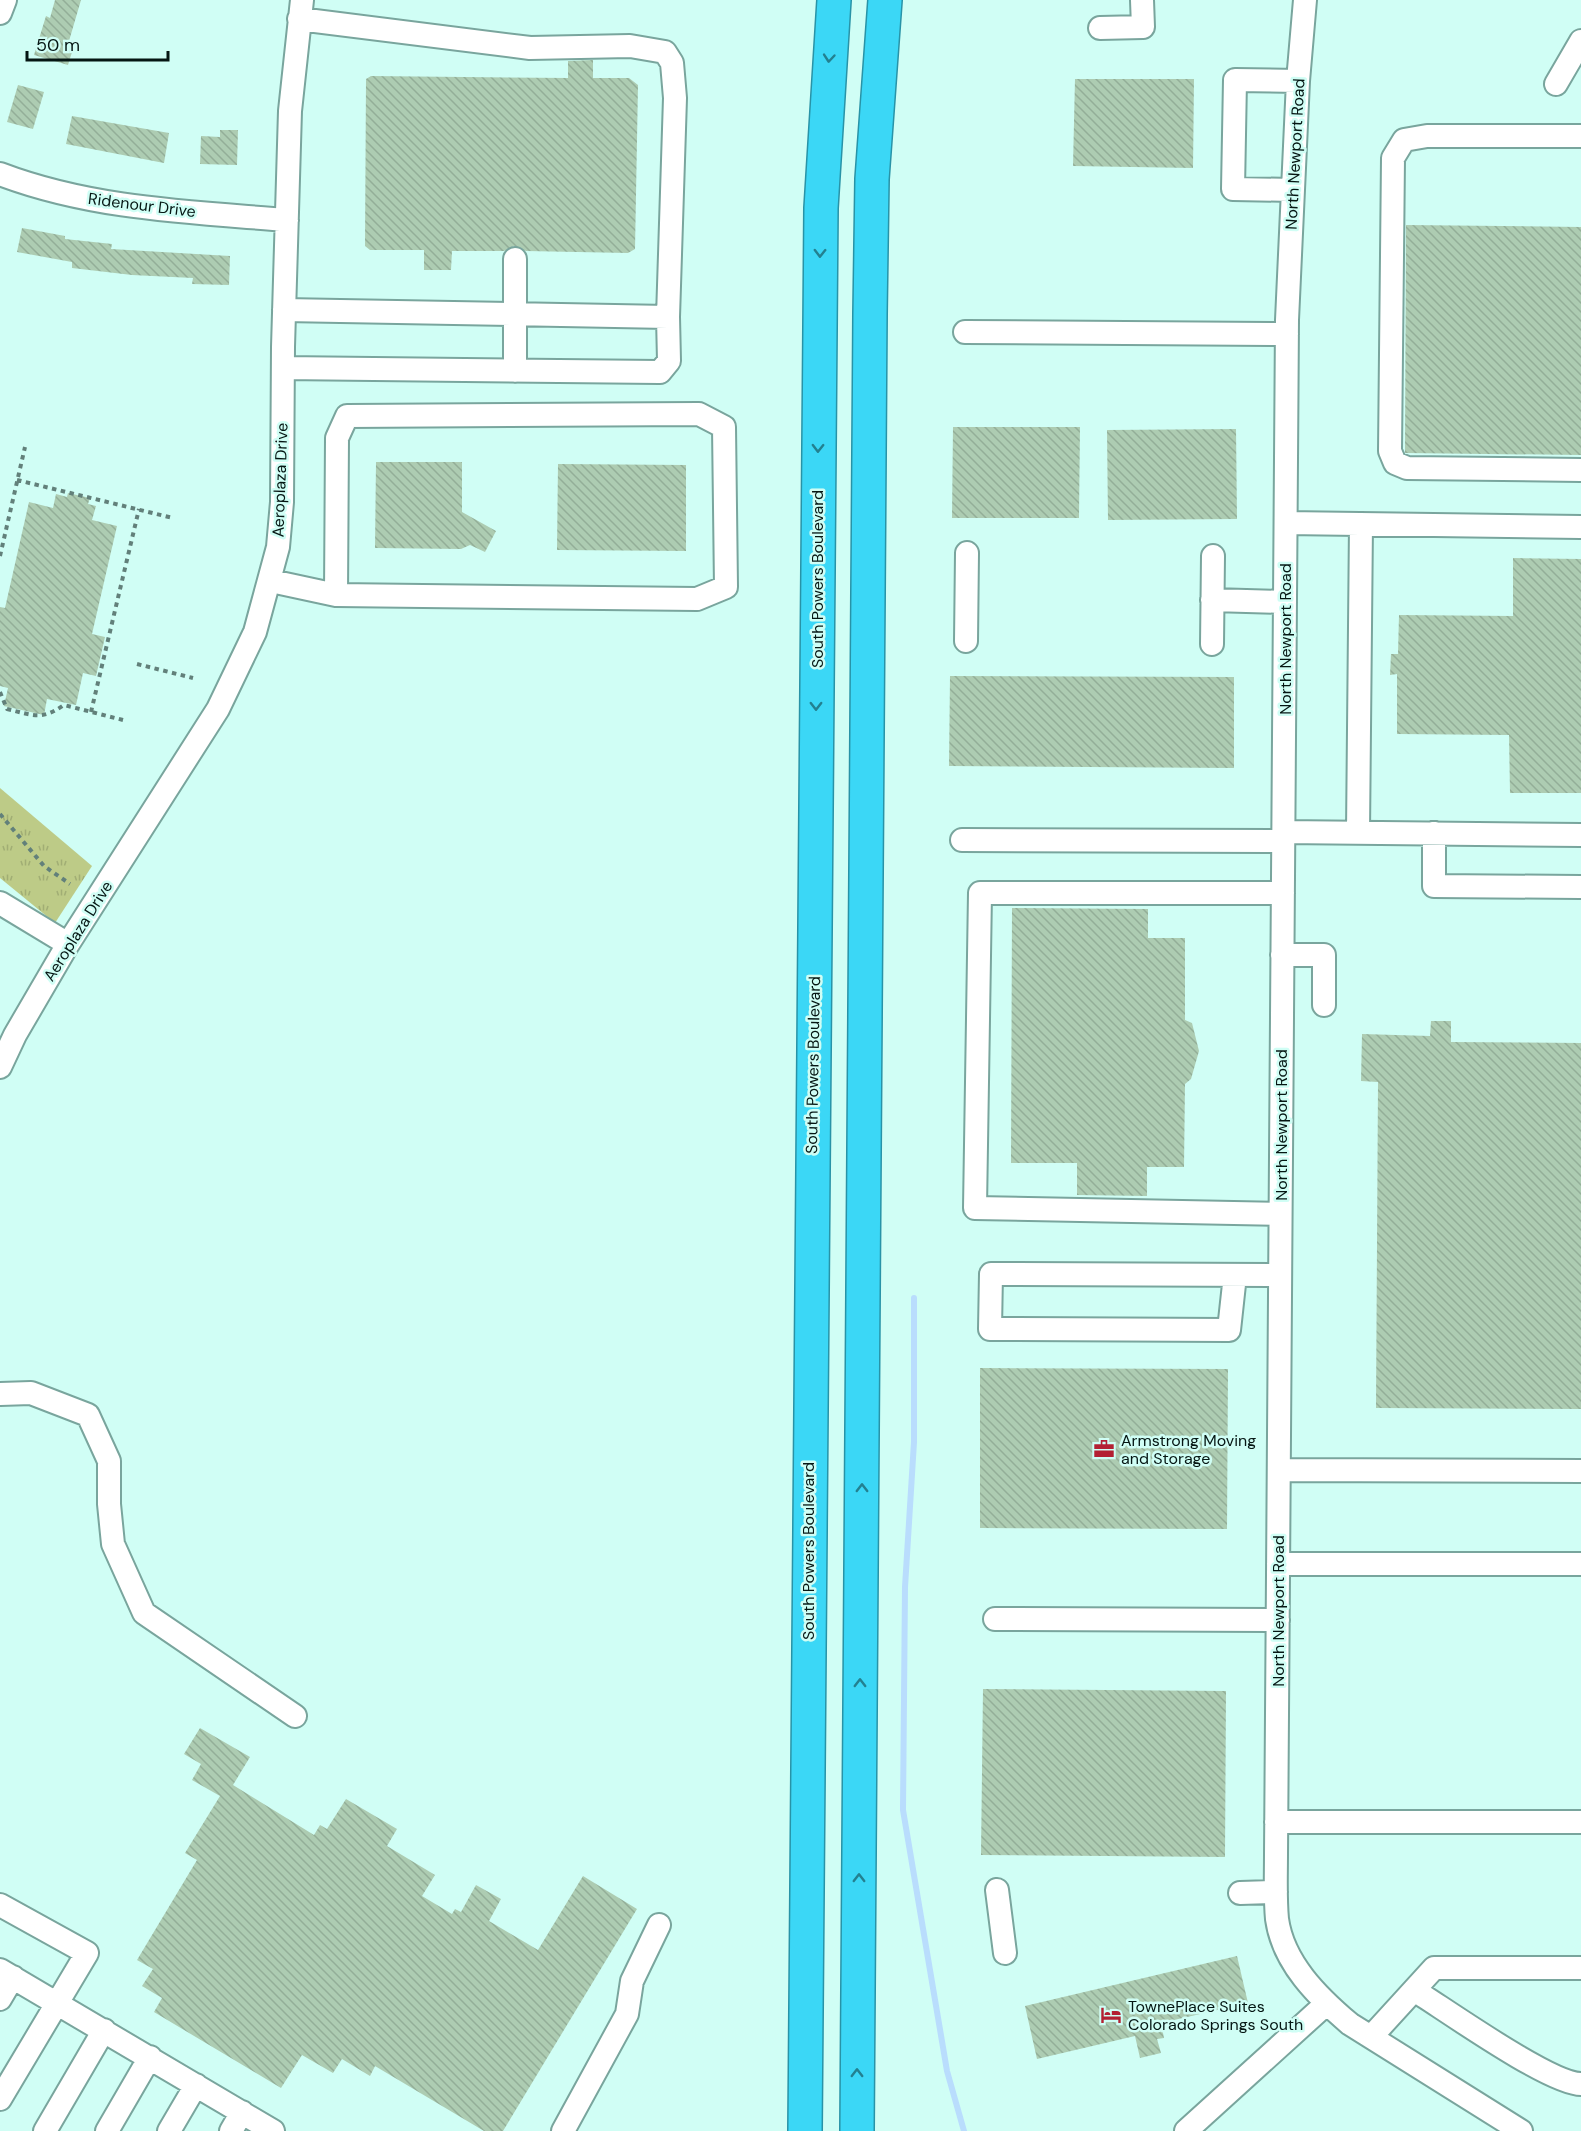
<svg xmlns="http://www.w3.org/2000/svg" width="1581" height="2131" font-family="'DM Sans',sans-serif">
<style>
.grass{fill:url(#grass-tufts)}
.lines{fill:none;stroke-linecap:round;stroke-linejoin:round}
.stream{stroke:#b9ddfd;stroke-width:6}
.building{fill:url(#building-back-hatch)}
.minor-casing{stroke:#79a59d;stroke-width:26}
.highway-casing{stroke:#2893a7;stroke-width:36}
.path{stroke:#62807a;stroke-width:4;stroke-dasharray:4.5 4.5;stroke-linecap:butt}
.minor{stroke:#fff;stroke-width:22}
.highway{stroke:#3bd7f6;stroke-width:33}
.oneway{stroke:#238090}
.labels{text-anchor:middle;dominant-baseline:central;stroke-width:5;stroke-linejoin:round;paint-order:stroke}
.street-label{font-size:16px;fill:#051613;stroke:#d0fef5}
.poi-label{font-size:16px;fill:#051613;stroke:#d0fef5;text-anchor:start}
</style>
<defs>
<pattern id="grass-tufts" width="24" height="20" patternUnits="userSpaceOnUse" patternTransform="scale(1.5)"><rect width="24" height="20" fill="#bdcb87"/><path d="M3 7l-1-3M5 7V3M7 7l1-3M15 17l-1-3M17 17v-4M19 17l1-3" fill="none" stroke="#a1ae74"/></pattern>
<pattern id="building-back-hatch" width="6" height="6" patternUnits="userSpaceOnUse" patternTransform="scale(1.5)"><rect width="6" height="6" fill="#adccb2"/><path d="M-1 5l2 2M0 0l6 6M5-1l2 2" fill="none" stroke="#93ae98"/></pattern>
</defs>
<rect width="100%" height="100%" fill="#d0fef5"/>
<path class="grass" d="M 0,788 L 92,866 L 55,923 L 0,878 Z"/>
<g class="lines">
<path class="stream" d="M 914,1298 L 914,1442 L 905,1587 L 903,1810 L 947,2071 L 964,2131"/>
</g>
<path class="building" d="M 55,0 L 81,0 L 69,41 L 75,42 L 68,65 L 34,55 L 46,16 L 50,18 Z
M 593,60 L 593,78 L 629,78 L 638,85 L 635,249 L 628,253 L 526,251 L 514,246 L 504,251 L 452,251 L 451,270 L 424,270 L 424,250 L 370,250 L 365,246 L 366,79 L 371,76 L 568,78 L 568,61 Z
M 1075,79 L 1194,79 L 1193,168 L 1073,166 Z
M 18,85 L 44,92 L 33,129 L 7,122 Z
M 72,116 L 169,133 L 164,163 L 66,144 Z
M 220,130 L 238,130 L 237,165 L 200,164 L 201,136 L 220,137 Z
M 1406,225 L 1581,227 L 1581,455 L 1405,453 Z
M 22,228 L 65,236 L 65,239 L 112,244 L 111,249 L 230,256 L 229,285 L 192,284 L 193,278 L 132,275 L 72,268 L 72,262 L 17,252 Z
M 953,427 L 1080,427 L 1079,518 L 952,518 Z
M 1236,429 L 1237,519 L 1108,520 L 1107,430 Z
M 376,462 L 462,462 L 462,512 L 496,531 L 485,552 L 470,545 L 461,549 L 375,548 Z
M 558,464 L 686,465 L 686,551 L 557,550 Z
M 68,493 L 90,498 L 88,504 L 96,506 L 92,520 L 117,526 L 92,634 L 105,637 L 96,676 L 83,673 L 76,705 L 47,699 L 44,715 L 4,706 L 8,688 L 0,686 L 0,607 L 5,608 L 29,502 L 53,508 L 56,494 L 67,497 Z
M 1513,558 L 1581,559 L 1581,793 L 1510,793 L 1509,735 L 1397,734 L 1397,674 L 1390,675 L 1391,654 L 1398,654 L 1399,615 L 1513,616 Z
M 950,676 L 1234,677 L 1234,768 L 949,766 Z
M 1012,908 L 1148,909 L 1148,938 L 1185,938 L 1185,1020 L 1192,1023 L 1199,1051 L 1191,1079 L 1185,1084 L 1184,1167 L 1147,1167 L 1147,1196 L 1077,1195 L 1077,1163 L 1011,1163 Z
M 1431,1021 L 1451,1021 L 1451,1042 L 1581,1043 L 1581,1409 L 1376,1408 L 1378,1082 L 1361,1081 L 1362,1034 L 1430,1036 Z
M 980,1368 L 1228,1369 L 1227,1529 L 980,1528 Z
M 983,1689 L 1226,1691 L 1225,1857 L 981,1855 Z
M 200,1728 L 250,1757 L 233,1785 L 314,1835 L 320,1825 L 327,1829 L 346,1799 L 397,1829 L 387,1846 L 435,1875 L 422,1896 L 452,1914 L 455,1909 L 461,1912 L 476,1885 L 501,1899 L 489,1921 L 538,1950 L 583,1876 L 637,1909 L 503,2131 L 484,2131 L 375,2066 L 370,2076 L 342,2059 L 333,2073 L 302,2055 L 281,2088 L 154,2012 L 162,1998 L 142,1986 L 153,1969 L 137,1960 L 197,1860 L 185,1853 L 220,1796 L 192,1780 L 201,1764 L 184,1754 Z
M 1237,1956 L 1248,2003 L 1161,2023 L 1164,2038 L 1157,2039 L 1161,2053 L 1140,2058 L 1135,2036 L 1037,2059 L 1025,2006 Z"/>
<g class="lines">
<g class="minor-casing">
<path id="minor" d="M 1305,0 L 1298,81 L 1287,320 L 1276,1854 C 1276,1876 1275,1898 1277,1919 C 1283,1963 1318,1997 1350,2024 L 1521,2131
M 0,13 L 5,0
M 299,19 L 530,48 L 630,46 L 665,52 L 672,63 L 675,98 L 668,317
M 1100,28 L 1143,27 L 1142,0
M 1556,84 L 1581,41
M 1581,136 L 1427,136 L 1404,140 L 1393,158 L 1390,451 L 1395,463 L 1407,468 L 1581,470
M 0,174 C 92,209 190,212 287,220
M 1293,190 L 1233,189 L 1235,80 L 1298,81
M 515,259 L 515,371
M 965,332 L 1287,334
M 283,368 L 660,372 L 669,361 L 668,317 L 284,310
M 1286,523 L 1581,527
M 271,581 L 336,595 L 697,599 L 726,587 L 724,427 L 699,414 L 347,416 L 337,438 L 336,595
M 1212,600 L 1285,602
M 966,641 L 967,553
M 1212,644 L 1213,556
M 1283,832 L 1581,835
M 1358,832 L 1361,524
M 1434,833 L 1434,886 L 1581,887
M 962,840 L 1283,841
M 0,903 L 68,944
M 1282,955 L 1324,955 L 1324,1005
M 0,1067 L 15,1035 L 68,944 L 218,709 L 255,632 L 278,547 L 282,502 L 283,347 L 290,111 L 302,0
M 1280,1214 L 975,1208 L 980,893 L 1283,893
M 1235,1275 L 1229,1330 L 990,1329 L 991,1274 L 1280,1275
M 0,1394 L 31,1393 L 88,1415 L 109,1461 L 109,1504 L 113,1544 L 144,1613 L 295,1716
M 1279,1470 L 1581,1471
M 1278,1564 L 1581,1564
M 995,1619 L 1278,1620
M 1276,1822 L 1581,1822
M 997,1890 L 1005,1953
M 1240,1893 L 1276,1892
M 0,1905 L 87,1953 L 0,2099
M 0,1970 L 273,2131
M 1414,1990 C 1446,2010 1550,2084 1581,2084
M 0,1999 L 13,1977
M 1371,2037 L 1434,1968 L 1581,1968
M 45,2131 L 104,2030
M 107,2131 L 150,2057
M 169,2131 L 196,2085
M 231,2131 L 242,2112
M 563,2131 L 627,2014 L 632,1981 L 659,1925
M 1186,2131 L 1326,2004"/>
</g>
<g class="highway-casing">
<path id="highway" d="M 805,2131 L 821,208 L 834,0
M 857,2131 L 870,314 L 872,179 L 885,0"/>
</g>
<path class="path" d="M 17,480 L 173,518
M 0,556 L 25,447
M 137,664 L 193,678
M 0,692 L 7,709 C 33,715 41,721 64,705 L 123,720
M 91,712 L 139,509
M 0,814 L 44,866 L 70,884"/>
<use href="#minor" class="minor"/>
<use href="#highway" class="highway"/>
</g>
<defs><path id="oneway-chevron" d="M-2-3.5L2.5 0L-2 3.5" fill="none" stroke-width="1.6" stroke-linecap="round" stroke-linejoin="round" transform="scale(1.5)"/></defs>
<g class="oneway">
<use href="#oneway-chevron" transform="translate(829 58) rotate(95)"/>
<use href="#oneway-chevron" transform="translate(820 253) rotate(91)"/>
<use href="#oneway-chevron" transform="translate(818 448) rotate(91)"/>
<use href="#oneway-chevron" transform="translate(816 706) rotate(90)"/>
<use href="#oneway-chevron" transform="translate(862 1488) rotate(-90)"/>
<use href="#oneway-chevron" transform="translate(860 1683) rotate(-90)"/>
<use href="#oneway-chevron" transform="translate(859 1878) rotate(-90)"/>
<use href="#oneway-chevron" transform="translate(857 2073) rotate(-90)"/>
</g>
<defs>
<g id="office-bare" transform="scale(1.62)"><path d="M-6-3h4V-5.5h4V-3h4V5H-6ZM-1-4.5V-3h2v-1.5ZM-6 0V1H6V0Z" fill="#b32133" stroke="#d0fef5" stroke-width="2.5" paint-order="stroke"/></g>
<g id="hotel-bare" transform="scale(1.62)"><path d="M-6-4.5h1.5V1H6V5H4.5V3h-9V5H-6ZM-4 0a1.8 1.8 0 1 1 3.6 0ZM.5 0V-2.5h3Q6-2.5 6 0Z" fill="#b32133" stroke="#d0fef5" stroke-width="2.5" paint-order="stroke"/></g>
</defs>
<g fill-rule="evenodd">
<use href="#office-bare" x="1104" y="1449"/>
<use href="#hotel-bare" x="1111" y="2015"/>
</g>
<g class="labels">
<g class="street-label">
<text transform="translate(1295 154) rotate(-87)">North Newport Road</text>
<text transform="translate(142 205) rotate(7)">Ridenour Drive</text>
<text transform="translate(280 480) rotate(-88)">Aeroplaza Drive</text>
<text transform="translate(817 579) rotate(-90)">South Powers Boulevard</text>
<text transform="translate(1285 639) rotate(-90)">North Newport Road</text>
<text transform="translate(78 931) rotate(-58)">Aeroplaza Drive</text>
<text transform="translate(813 1065) rotate(-89)">South Powers Boulevard</text>
<text transform="translate(1281 1125) rotate(-90)">North Newport Road</text>
<text transform="translate(808 1551) rotate(-90)">South Powers Boulevard</text>
<text transform="translate(1278 1611) rotate(-90)">North Newport Road</text>
</g>
<g class="poi-label">
<text x="1121" y="1440">Armstrong Moving<tspan x="1121" dy="18">and Storage</tspan></text>
<text x="1128" y="2006">TownePlace Suites<tspan x="1128" dy="18">Colorado Springs South</tspan></text>
</g>
</g>
<path d="M27 51v9h141v-9" fill="none" stroke="#051613" stroke-width="3"/>
<text x="36" y="51" font-size="18" fill="#051613" stroke="#d0fef5" stroke-width="4.5" paint-order="stroke">50 m</text>
</svg>
